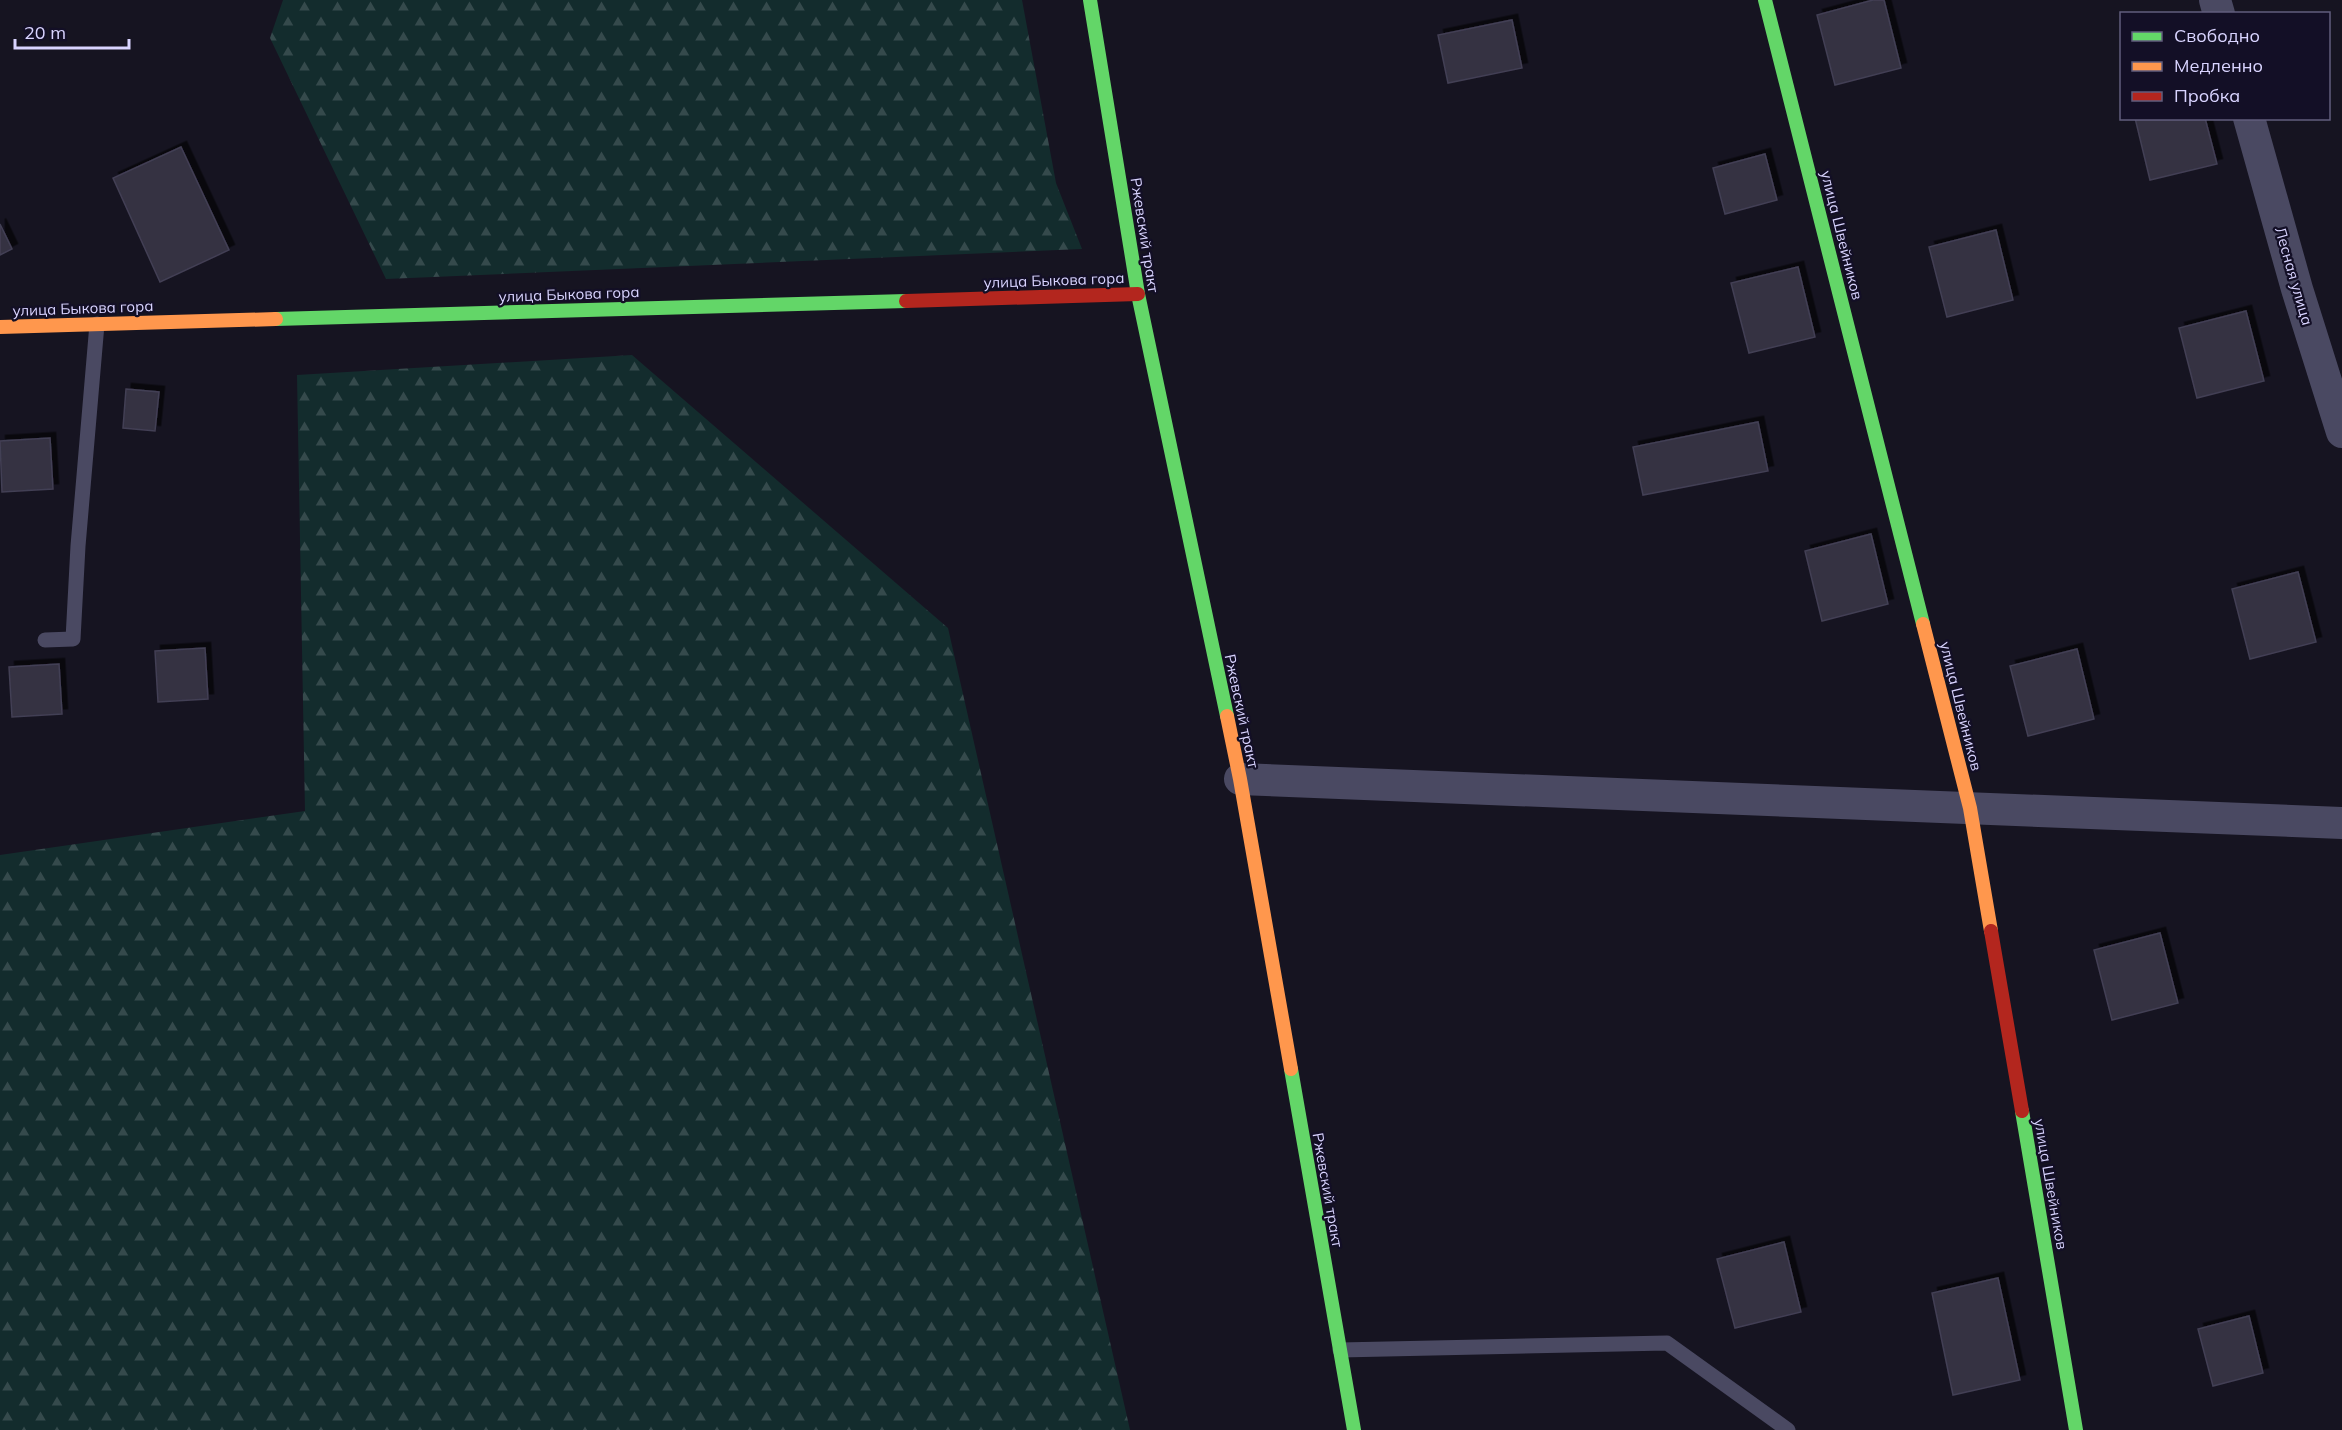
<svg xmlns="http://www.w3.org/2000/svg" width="2342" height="1430" font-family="Mulish,sans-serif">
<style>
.forest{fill:url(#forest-firs)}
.building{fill:#343243;stroke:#433f54;stroke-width:1.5;filter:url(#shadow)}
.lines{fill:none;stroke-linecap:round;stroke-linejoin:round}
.lane{stroke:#4a4962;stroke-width:15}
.street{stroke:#4a4962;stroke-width:32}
.fast{stroke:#63d668;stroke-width:14}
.slow{stroke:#ff974d;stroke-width:14}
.jam{stroke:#b3261e;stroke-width:14}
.labels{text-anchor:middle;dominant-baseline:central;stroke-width:4.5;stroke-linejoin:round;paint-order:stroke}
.street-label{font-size:15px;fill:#d9d4ff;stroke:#130f26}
</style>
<defs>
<pattern id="forest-firs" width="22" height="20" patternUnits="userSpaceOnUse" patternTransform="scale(1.5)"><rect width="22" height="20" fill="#132c2d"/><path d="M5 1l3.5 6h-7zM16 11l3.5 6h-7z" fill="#354a4c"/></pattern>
<filter id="shadow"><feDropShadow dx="5.5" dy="-5.5" stdDeviation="0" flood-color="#0009"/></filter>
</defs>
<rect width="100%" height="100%" fill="#161421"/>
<path class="forest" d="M 283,0 L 1022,0 L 1056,183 L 1082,249 L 386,279 L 270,38 Z
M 632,355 L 948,628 L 1130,1430 L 0,1430 L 0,855 L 305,811 L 297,375 Z"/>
<path class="building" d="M 1873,0 L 1884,0 L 1901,68 L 1835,85 L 1817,15 Z
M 1512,20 L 1522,68 L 1448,83 L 1438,35 Z
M 2135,118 L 2205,118 L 2217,164 L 2150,180 Z
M 181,147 L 229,250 L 160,282 L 113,178 Z
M 1765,154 L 1777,200 L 1725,214 L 1713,168 Z
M 0,224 L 12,249 L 0,255 Z
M 1996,230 L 2013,300 L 1947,317 L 1929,247 Z
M 1798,267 L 1815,337 L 1749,353 L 1731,283 Z
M 2246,311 L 2264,381 L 2197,398 L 2179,328 Z
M 126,389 L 159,392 L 155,431 L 123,428 Z
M 1758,422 L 1768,471 L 1643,495 L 1633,447 Z
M 50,438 L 53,489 L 2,492 L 0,441 Z
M 1871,534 L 1888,604 L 1822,621 L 1805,551 Z
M 2298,572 L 2316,642 L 2250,659 L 2232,589 Z
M 205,648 L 208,699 L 158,702 L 155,651 Z
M 2077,649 L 2094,719 L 2028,736 L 2010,666 Z
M 59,664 L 62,714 L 12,717 L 9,667 Z
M 2160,933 L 2178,1003 L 2112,1020 L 2094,950 Z
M 1784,1242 L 1801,1312 L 1735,1328 L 1717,1259 Z
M 1998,1278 L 2020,1380 L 1953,1395 L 1932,1293 Z
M 2249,1316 L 2263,1373 L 2213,1386 L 2198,1329 Z"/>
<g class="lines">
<path class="lane" d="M 45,640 L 73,639 L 78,546 L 97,324
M 1340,1350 L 1667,1343 L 1788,1430"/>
<path class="street" d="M 2215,0 L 2219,14
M 2249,118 L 2297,289 L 2342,432
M 1240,779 L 2342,823"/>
<path class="fast" d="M 1090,0 L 1138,294 L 1227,716
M 1765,0 L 1923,624
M 276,319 L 906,301
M 1291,1069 L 1354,1430
M 2022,1111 L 2076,1430"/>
<path class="slow" d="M 0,327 L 276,319
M 1923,624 L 1970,808 L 1991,931
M 1227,716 L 1240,779 L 1291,1069"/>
<path class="jam" d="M 906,301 L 1138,294
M 1991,931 L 2022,1111"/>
</g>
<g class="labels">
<g class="street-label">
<text transform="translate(1145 235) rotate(81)">Ржевский тракт</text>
<text transform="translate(1842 235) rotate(76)">улица Швейников</text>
<text transform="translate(2294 276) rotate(74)">Лесная улица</text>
<text transform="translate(1054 280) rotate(-2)">улица Быкова гора</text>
<text transform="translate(569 294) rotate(-2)">улица Быкова гора</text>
<text transform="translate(83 308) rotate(-2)">улица Быкова гора</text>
<text transform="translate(1961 706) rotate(76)">улица Швейников</text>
<text transform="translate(1242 711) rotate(78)">Ржевский тракт</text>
<text transform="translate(2051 1184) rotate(80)">улица Швейников</text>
<text transform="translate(1328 1190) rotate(80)">Ржевский тракт</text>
</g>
</g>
<rect x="2120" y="12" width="210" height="108" fill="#130f26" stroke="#625e7d" stroke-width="1.5"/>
<rect x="2132" y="32" width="30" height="9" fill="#63d668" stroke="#625e7d" stroke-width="1.5"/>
<text x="2174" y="42" font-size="18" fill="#d9d4ff">Свободно</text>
<rect x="2132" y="62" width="30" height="9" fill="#ff974d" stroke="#625e7d" stroke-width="1.5"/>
<text x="2174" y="72" font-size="18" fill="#d9d4ff">Медленно</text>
<rect x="2132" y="92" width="30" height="9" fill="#b3261e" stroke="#625e7d" stroke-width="1.5"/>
<text x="2174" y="102" font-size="18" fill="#d9d4ff">Пробка</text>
<path d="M15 39v9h114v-9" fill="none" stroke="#d9d4ff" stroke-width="3"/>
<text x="24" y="39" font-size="18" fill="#d9d4ff" stroke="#130f26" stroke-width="4.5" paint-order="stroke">20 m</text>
</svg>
